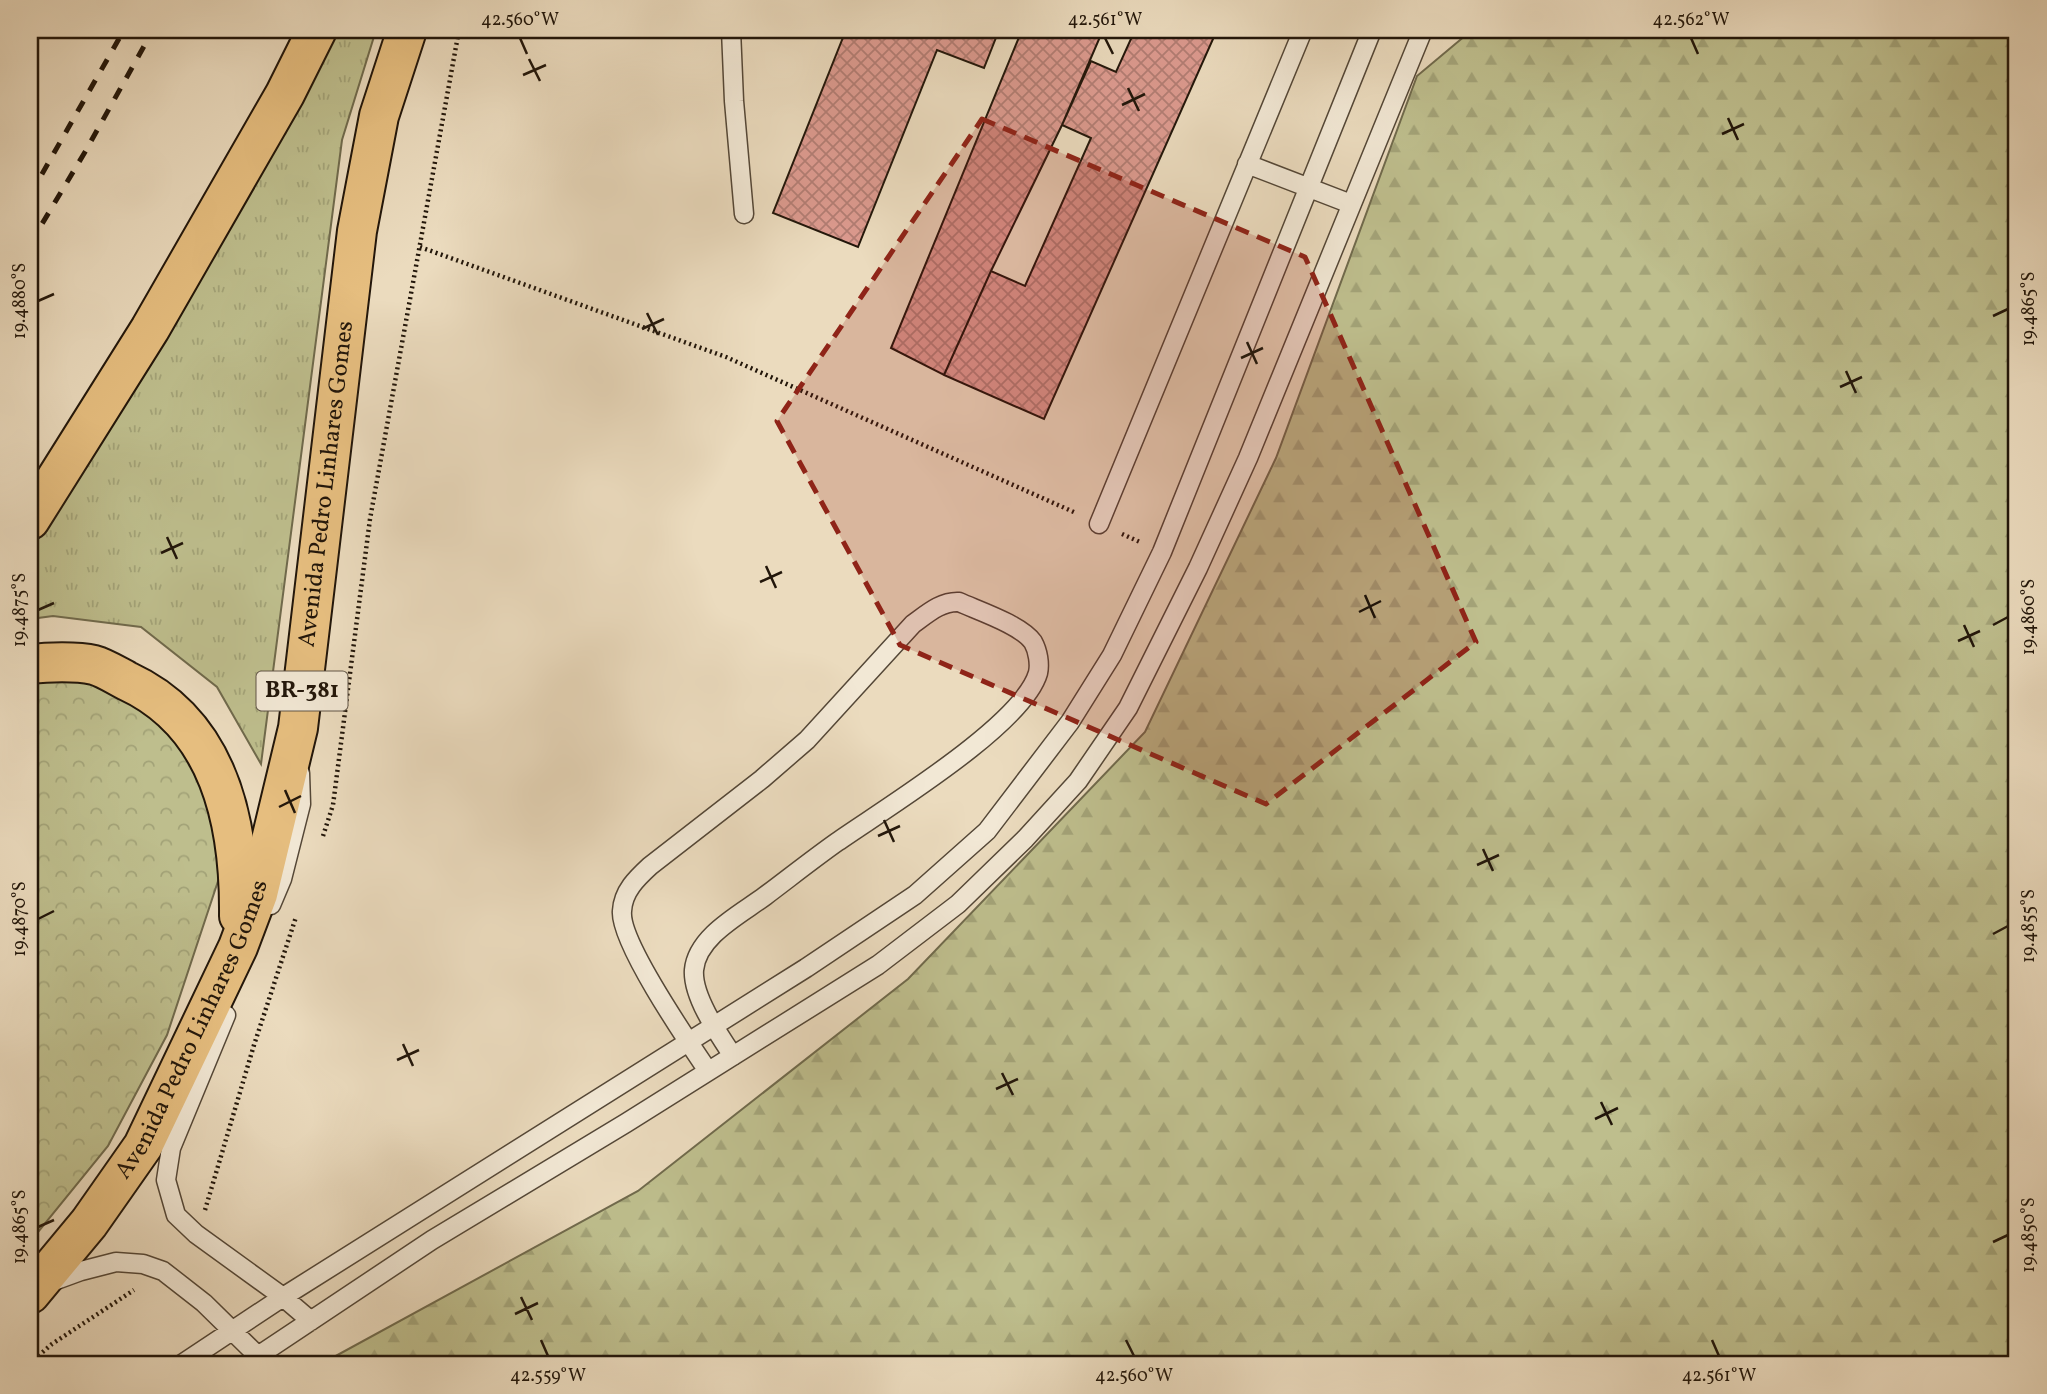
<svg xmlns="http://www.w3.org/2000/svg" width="2047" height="1394" font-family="Vollkorn,serif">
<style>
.grass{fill:url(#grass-tufts);stroke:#706a4c;stroke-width:2}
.forest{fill:url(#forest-firs);stroke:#706a4c;stroke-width:2}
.park{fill:url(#park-crowns);stroke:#706a4c;stroke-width:2}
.building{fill:url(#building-cross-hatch);stroke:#22160a;stroke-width:2}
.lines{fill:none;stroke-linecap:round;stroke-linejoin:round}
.lane-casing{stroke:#544737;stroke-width:21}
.highway-casing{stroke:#22160a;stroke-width:42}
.path{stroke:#22160a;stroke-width:4.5;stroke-dasharray:2 3.5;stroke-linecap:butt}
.lane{stroke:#f2e8d5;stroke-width:18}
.highway{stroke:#e6be7f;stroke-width:38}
.rail{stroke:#22160a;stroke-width:5;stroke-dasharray:12 12;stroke-linecap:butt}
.marked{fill:#8f2418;fill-opacity:0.2;stroke:#8f2418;stroke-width:5;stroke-dasharray:14 9;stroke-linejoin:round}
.ticks{fill:none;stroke:#22160a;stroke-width:2.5}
.labels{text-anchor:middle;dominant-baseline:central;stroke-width:6;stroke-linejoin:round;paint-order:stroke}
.shield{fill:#f2e8d5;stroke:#605547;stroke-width:2}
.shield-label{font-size:23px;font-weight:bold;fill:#22160a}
.street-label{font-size:24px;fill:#22160a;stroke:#f2e8d5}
.neatline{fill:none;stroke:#22160a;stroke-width:2.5}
.ticks-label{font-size:18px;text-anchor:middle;fill:#22160a}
</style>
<defs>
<pattern id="grass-tufts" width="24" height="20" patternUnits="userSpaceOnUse" patternTransform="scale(1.75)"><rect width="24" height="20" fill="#bebe8d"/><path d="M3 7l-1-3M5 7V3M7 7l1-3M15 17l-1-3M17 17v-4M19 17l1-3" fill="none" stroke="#a3a378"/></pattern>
<pattern id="forest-firs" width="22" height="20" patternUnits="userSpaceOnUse" patternTransform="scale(1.75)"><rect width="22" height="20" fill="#bebe8d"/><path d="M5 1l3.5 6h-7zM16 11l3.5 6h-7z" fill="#a3a378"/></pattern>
<pattern id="park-crowns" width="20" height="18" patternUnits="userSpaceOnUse" patternTransform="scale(1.75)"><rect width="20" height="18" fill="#bebe8d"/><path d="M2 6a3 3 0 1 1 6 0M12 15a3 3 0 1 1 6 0" fill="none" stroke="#a3a378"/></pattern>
<pattern id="building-cross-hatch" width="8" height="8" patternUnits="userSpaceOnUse" patternTransform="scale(1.75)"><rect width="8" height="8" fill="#dc9a8f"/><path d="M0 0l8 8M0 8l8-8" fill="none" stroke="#b27d73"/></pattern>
</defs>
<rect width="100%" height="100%" fill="#ebdbbe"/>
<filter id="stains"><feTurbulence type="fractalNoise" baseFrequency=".00286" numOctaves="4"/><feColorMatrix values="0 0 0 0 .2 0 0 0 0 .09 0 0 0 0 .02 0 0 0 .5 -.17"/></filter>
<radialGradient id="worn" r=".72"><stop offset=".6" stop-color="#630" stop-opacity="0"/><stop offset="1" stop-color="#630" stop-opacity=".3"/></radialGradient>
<path class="grass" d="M 335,30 L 376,30 L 342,140 L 261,764 L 217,687 L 141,627 L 53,616 L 30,619 L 30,551 L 58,509 Z"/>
<path class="forest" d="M 1472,30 L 2017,30 L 2017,1364 L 321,1364 L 638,1191 L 908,979 L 1145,732 L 1276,458 L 1417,76 Z"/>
<path class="park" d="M 64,680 L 126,687 L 179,729 L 228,851 L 167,1035 L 108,1146 L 30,1242 L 30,684 Z"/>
<path class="building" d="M 846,30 L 999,30 L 984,68 L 937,50 L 858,247 L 773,213 Z
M 1022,30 L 1103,30 L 1062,125 L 991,271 L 944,375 L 891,348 Z
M 1135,30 L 1217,30 L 1044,419 L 944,375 L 991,271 L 1025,286 L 1091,138 L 1062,125 L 1091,61 L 1116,72 Z"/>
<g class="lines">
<g class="lane-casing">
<path id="lane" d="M 731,30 L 734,101 L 744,214
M 1247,164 L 1351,204
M 1099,524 L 1303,30
M 271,905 L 282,879 L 301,804 L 300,773
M 226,1015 L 171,1148 L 166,1180 L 176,1215 L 196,1234 L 283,1297 L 311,1321
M 708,1071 C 689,1043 619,941 622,911 C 623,891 637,878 650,866 L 762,779 L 807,740 L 913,624 C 927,614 941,601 959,602 C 979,611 1021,625 1033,642 C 1038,651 1040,664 1038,673 C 1023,725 884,809 837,842 C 813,859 789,878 765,896 C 741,914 697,936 694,970 C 692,996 719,1035 733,1056
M 51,1282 L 81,1271 L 116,1262 L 143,1264 L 163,1271 L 204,1303 L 258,1356
M 182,1364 L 283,1297 L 806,968 L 915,895 L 987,831 L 1070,722 L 1112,655 L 1162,552 L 1372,30
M 246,1364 L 432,1240 L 626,1123 L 878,965 L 958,904 L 1025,839 L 1078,781 L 1128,708 L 1198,568 L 1248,458 L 1423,30"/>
</g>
<g class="highway-casing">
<g id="highway">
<path d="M 30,520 L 150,329 L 285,94 L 317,30"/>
<path d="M 30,664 C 47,662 77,661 94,665 C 105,668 117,676 127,681 C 220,724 240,823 239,916"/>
<path id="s1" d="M 30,1294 L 89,1223 L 143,1146 L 238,947 L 258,894 L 298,728 L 357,231 L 379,116 L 407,30"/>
</g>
</g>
<path class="path" d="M 420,247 L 726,357 L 1076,513
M 1122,534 L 1140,542
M 323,836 L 333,805 L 370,519 L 459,30
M 205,1210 L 254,1045 L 296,917
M 30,1363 L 52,1344 L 134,1290"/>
<use href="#lane" class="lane"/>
<use href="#highway" class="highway"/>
<path class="rail" d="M 30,195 L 124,30
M 30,244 L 85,152 L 153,30"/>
</g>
<path class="marked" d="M 982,119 L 1305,257 L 1476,642 L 1266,804 L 900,645 L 777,421 Z"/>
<path class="ticks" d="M 520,38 L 527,54M 1105,38 L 1113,54M 1691,38 L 1698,54M 529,59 L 540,81M 523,75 L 546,65M 1128,88 L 1139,111M 1122,105 L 1145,94M 1728,118 L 1738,140M 1722,134 L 1744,124M 38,301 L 54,294M 647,313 L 658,335M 1993,316 L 2008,309M 642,329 L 664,319M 1247,342 L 1257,364M 1241,358 L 1263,348M 1846,371 L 1856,393M 1840,387 L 1862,377M 167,537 L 177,559M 161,553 L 183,543M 766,566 L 776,588M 760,582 L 782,572M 1365,595 L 1375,618M 38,610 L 54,603M 1359,612 L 1381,601M 1964,625 L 1974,647M 1993,625 L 2008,617M 1958,641 L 1980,631M 285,790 L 295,813M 279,807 L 301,796M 884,820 L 894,842M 878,836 L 900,826M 1483,849 L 1493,871M 1477,865 L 1499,855M 38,919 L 54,911M 1993,934 L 2008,926M 403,1044 L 413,1066M 397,1060 L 419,1050M 1002,1073 L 1013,1095M 996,1089 L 1018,1079M 1601,1102 L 1612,1125M 1595,1119 L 1618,1108M 38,1227 L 54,1220M 1993,1242 L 2008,1235M 521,1297 L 532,1320M 515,1314 L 538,1303M 541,1340 L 548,1356M 1126,1340 L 1134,1356M 1712,1340 L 1719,1356"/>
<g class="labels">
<rect class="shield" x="256.5" y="671.5" width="91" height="39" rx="5"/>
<g class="shield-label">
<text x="302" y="691">BR-381</text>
</g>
<g class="street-label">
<text stroke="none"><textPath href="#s1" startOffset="880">Avenida Pedro Linhares Gomes</textPath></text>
<text stroke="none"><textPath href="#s1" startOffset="313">Avenida Pedro Linhares Gomes</textPath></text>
</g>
</g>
<rect width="2047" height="1394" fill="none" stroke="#ebdbbe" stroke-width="77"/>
<rect x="38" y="38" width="1970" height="1318" class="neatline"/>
<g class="ticks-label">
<text x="520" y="25">42.560°W</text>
<text x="1105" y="25">42.561°W</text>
<text x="1691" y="25">42.562°W</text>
<text transform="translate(19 301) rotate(-90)" y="6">19.4880°S</text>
<text transform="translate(2028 309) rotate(-90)" y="6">19.4865°S</text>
<text transform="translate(19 610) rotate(-90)" y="6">19.4875°S</text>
<text transform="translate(2028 617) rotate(-90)" y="6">19.4860°S</text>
<text transform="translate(19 919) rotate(-90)" y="6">19.4870°S</text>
<text transform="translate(2028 926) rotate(-90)" y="6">19.4855°S</text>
<text transform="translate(19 1227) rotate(-90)" y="6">19.4865°S</text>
<text transform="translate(2028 1235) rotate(-90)" y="6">19.4850°S</text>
<text x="548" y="1381">42.559°W</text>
<text x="1134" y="1381">42.560°W</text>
<text x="1719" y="1381">42.561°W</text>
</g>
<rect width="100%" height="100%" filter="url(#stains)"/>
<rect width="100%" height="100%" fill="url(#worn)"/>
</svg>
